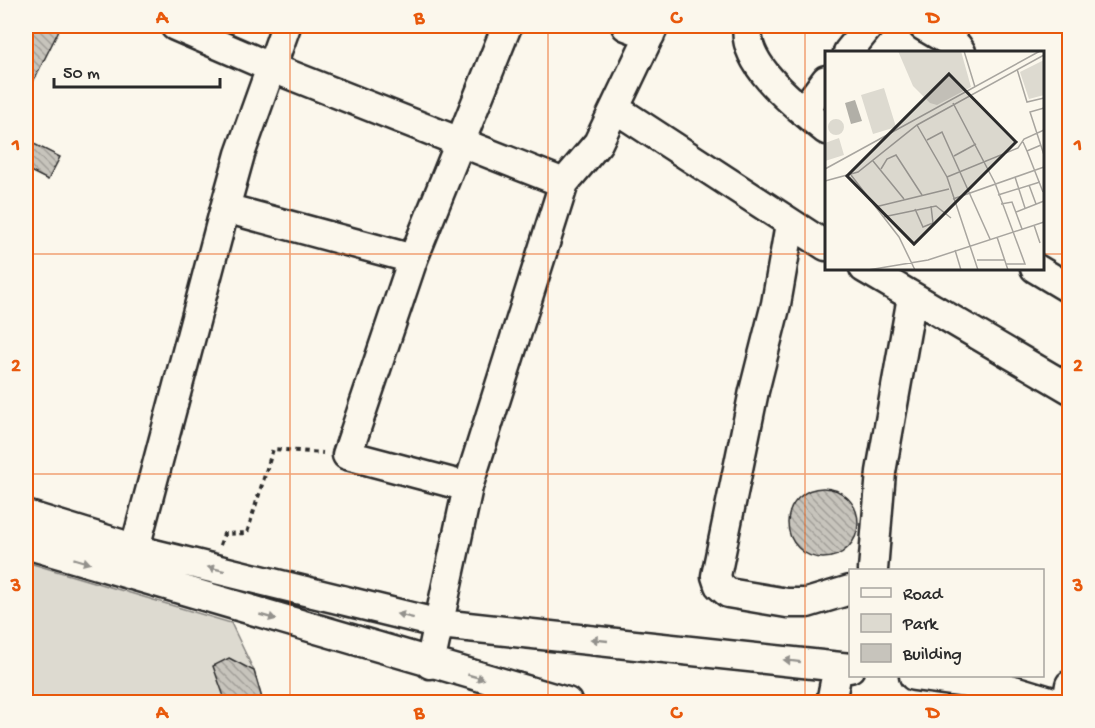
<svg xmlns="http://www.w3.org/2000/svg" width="1095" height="728" font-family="'Gochi Hand',sans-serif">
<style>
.green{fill:#dddad0;stroke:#84827e;stroke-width:1.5}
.building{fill:url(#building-back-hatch);stroke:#2b2b2b;stroke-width:1.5}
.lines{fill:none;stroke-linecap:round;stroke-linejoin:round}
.minor-casing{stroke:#2b2b2b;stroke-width:33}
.path{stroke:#2b2b2b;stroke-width:4;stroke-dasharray:4.5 4.5;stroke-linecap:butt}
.minor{stroke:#fbf7ec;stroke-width:28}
.oneway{fill:#93918c}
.grid{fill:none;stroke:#e8590c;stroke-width:1.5;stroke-opacity:0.55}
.inset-road{fill:none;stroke:#a8a59f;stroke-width:1.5}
.view{fill:#2b2b2b;fill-opacity:0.15;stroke:#2b2b2b;stroke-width:3}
.inset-edge{fill:none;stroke:#2b2b2b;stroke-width:3}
.neatline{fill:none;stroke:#e8590c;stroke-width:2}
.grid-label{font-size:20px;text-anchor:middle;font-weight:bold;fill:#e8590c}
</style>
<defs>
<pattern id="building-back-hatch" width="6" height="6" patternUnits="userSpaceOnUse" patternTransform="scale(1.5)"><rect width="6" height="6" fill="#c7c4bc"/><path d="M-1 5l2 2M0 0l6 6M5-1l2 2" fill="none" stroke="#a29f99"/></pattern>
</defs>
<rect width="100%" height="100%" fill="#fbf7ec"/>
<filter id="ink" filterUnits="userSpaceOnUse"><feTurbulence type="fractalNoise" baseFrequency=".0167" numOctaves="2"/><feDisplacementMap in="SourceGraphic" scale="12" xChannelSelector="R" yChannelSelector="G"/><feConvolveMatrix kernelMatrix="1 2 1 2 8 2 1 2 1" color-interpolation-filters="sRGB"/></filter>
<g filter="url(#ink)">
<path class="green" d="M 26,562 L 231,623 L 254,671 L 263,702 L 26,702 Z"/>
<path class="building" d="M 35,26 L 61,26 L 26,96 L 26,44 Z
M 26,140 L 60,157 L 48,180 L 26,169 Z
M788 523a35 35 0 1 1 70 0a35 35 0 1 1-70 0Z
M 229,658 L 254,671 L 263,702 L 226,702 L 213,666 Z"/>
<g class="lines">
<g class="minor-casing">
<path id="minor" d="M 175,26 L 270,67 L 564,183
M 626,26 L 650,35
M 748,26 C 741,65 799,108 826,130
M 923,26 L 957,46 L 961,52
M 848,52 L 869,26
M 616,109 L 826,246
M 803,111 L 826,80
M 225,208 L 413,259
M 790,224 L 776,304 L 754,391 L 716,576 L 719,585 L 728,593 L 787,603 L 807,603 L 850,590
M 864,268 L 1070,389
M 1035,268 L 1070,289
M 468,487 L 347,455 L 413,259 L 507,26
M 26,515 L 146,552 L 440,624 L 850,668
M 26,544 L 567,702
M 135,548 L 225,208 L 240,154 L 286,26
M 873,570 L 881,472 L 912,297
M 430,664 L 468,487 L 564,183 L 598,143 L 654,26
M 914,676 L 1010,689 L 1053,702
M 831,702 L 838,667
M 1067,702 L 1070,685"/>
</g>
<path class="path" d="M 220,545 L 224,534 L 247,533 L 273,449 L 323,453"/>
<use href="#minor" class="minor"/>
</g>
<defs><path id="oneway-solid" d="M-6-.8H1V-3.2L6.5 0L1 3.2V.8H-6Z" transform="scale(1.5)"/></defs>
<g class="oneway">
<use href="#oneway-solid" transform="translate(82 561) rotate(17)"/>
<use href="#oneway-solid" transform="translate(216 569) rotate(-166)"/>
<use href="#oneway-solid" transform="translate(405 616) rotate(-166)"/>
<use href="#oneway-solid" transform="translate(268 617) rotate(16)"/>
<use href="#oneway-solid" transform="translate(599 640) rotate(-174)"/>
<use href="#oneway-solid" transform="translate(792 661) rotate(-173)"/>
<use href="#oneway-solid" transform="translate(476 677) rotate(16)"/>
</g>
</g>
<path class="grid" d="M 290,26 L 290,702M 548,26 L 548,702M 805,26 L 805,702M 26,254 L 826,254M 1042,254 L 1070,254M 26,474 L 1070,474"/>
<g transform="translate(825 51)">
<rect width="219" height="219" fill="#fbf7ec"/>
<path d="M 73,0 L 136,0 L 146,36 L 112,54 L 105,52 L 88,35 ZM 219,9 L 219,44 L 204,48 L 195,21 ZM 59,37 L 71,76 L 48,83 L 36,44 ZM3 76a8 8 0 1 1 16 0a8 8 0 1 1-16 0ZM 14,87 L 19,104 L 0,110 L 0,92 Z" fill="#dddad0"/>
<path d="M 30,49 L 37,70 L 26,73 L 20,52 Z" fill="#b1afa7"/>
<path class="inset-road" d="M 139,0 L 150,36M 192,18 L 202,51 L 219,47M 128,52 L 170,132 L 200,213 L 181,213M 219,57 L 205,61 L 219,104M 92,74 L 122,126 L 153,219M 102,89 L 117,81 L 165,188M 198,91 L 202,100 L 216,94M 202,100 L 218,141M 129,105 L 151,93M 48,110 L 79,148M 0,118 L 215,0M 56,118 L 62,108 L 71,104 L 97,144M 26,124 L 74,186 L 90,219M 122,126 L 193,97 L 199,88 L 219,79M 190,126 L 200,157M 0,130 L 33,121 L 92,74 L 219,4M 204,134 L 211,153M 173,144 L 215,131M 128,148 L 219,116M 176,153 L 187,151 L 197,178M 50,156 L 124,138M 90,158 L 98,176 L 108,172 L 106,155M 191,161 L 219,150M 58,166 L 111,155 L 126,167M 209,174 L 215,192M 172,186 L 183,219M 130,199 L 136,219M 152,209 L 180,209M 43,219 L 103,209 L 219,171"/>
<path class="view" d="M 124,23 L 191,91 L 89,193 L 22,125 Z"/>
<rect width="219" height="219" class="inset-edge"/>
</g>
<rect width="1095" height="728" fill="none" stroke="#fbf7ec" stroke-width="66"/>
<rect x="849" y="569" width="195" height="108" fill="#fbf7ec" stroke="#a8a59f" stroke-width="1.5"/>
<rect x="861" y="588" width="30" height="9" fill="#fbf7ec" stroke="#a8a59f" stroke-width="1.5"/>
<text x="903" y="599" font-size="18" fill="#2b2b2b">Road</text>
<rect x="861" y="614" width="30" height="18" fill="#dddad0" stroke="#a8a59f" stroke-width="1.5"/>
<text x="903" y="629" font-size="18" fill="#2b2b2b">Park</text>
<rect x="861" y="644" width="30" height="18" fill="#c7c4bc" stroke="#a8a59f" stroke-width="1.5"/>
<text x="903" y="659" font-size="18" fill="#2b2b2b">Building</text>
<path d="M54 78v9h166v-9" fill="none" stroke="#2b2b2b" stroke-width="3"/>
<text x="63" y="78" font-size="18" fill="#2b2b2b" stroke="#fbf7ec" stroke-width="4.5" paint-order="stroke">50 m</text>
<rect x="33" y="33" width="1029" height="662" class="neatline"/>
<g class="grid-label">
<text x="162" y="23">A</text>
<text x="419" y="23">B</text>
<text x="676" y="23">C</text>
<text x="933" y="23">D</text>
<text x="16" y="150">1</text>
<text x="1078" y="150">1</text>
<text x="16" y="371">2</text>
<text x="1078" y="371">2</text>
<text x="16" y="591">3</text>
<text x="1078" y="591">3</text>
<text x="162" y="718">A</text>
<text x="419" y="718">B</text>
<text x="676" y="718">C</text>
<text x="933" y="718">D</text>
</g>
</svg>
